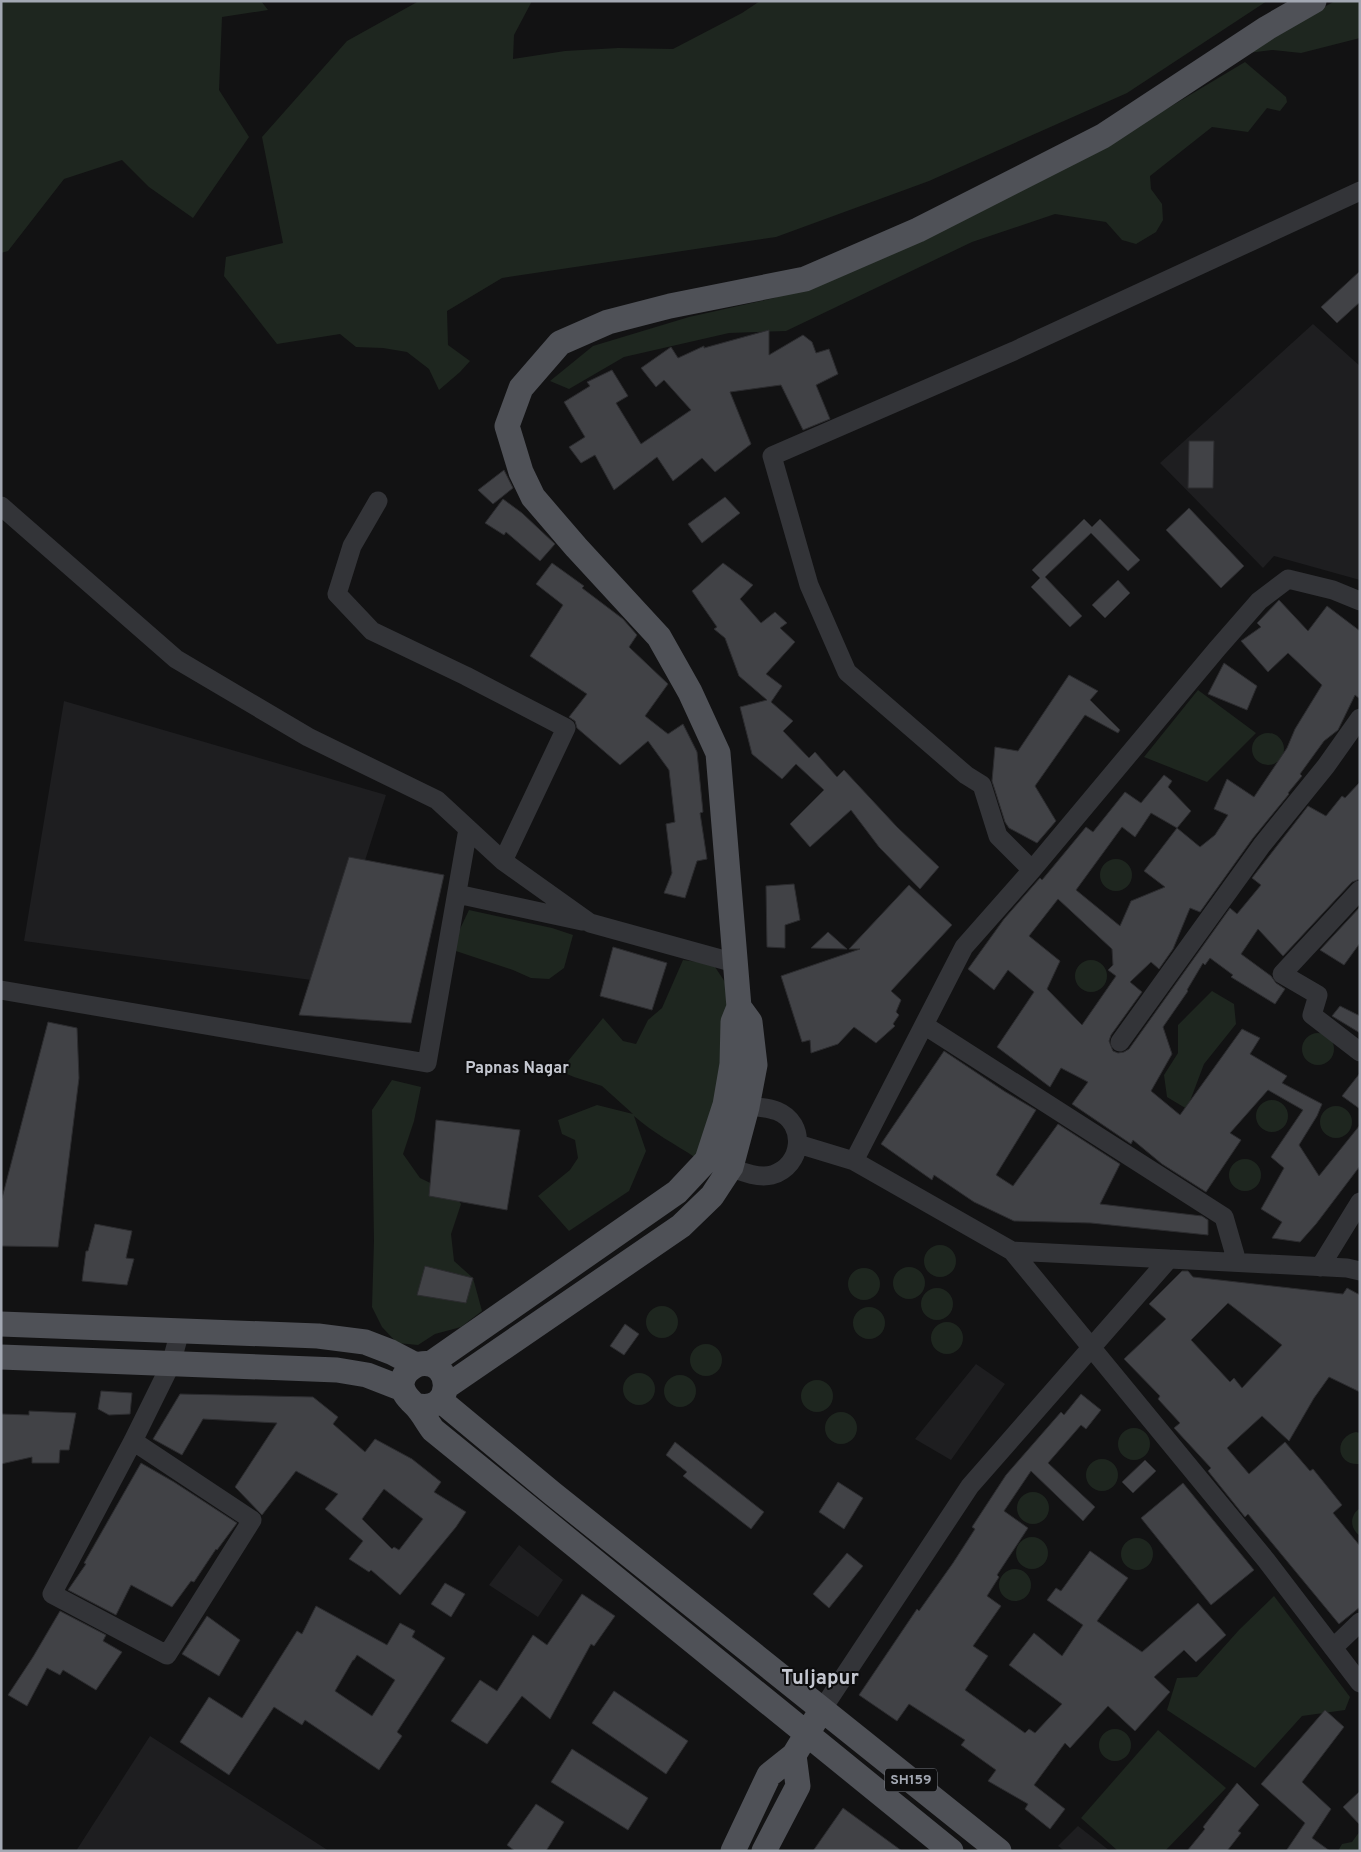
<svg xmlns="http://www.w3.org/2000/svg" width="1361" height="1852" font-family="Overpass,sans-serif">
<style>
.built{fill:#1e1e20}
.green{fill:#1e261f}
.building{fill:#414246;stroke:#2c2c2f;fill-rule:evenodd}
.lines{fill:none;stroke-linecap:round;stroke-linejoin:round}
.minor{stroke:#333438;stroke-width:19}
.major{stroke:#4f5157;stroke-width:25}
.labels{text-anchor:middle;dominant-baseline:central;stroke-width:4;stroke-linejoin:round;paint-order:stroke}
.shield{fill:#0d0d0e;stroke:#767a82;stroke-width:1}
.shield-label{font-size:14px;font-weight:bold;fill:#a3a8b3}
.neighbourhood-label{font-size:16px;font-weight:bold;fill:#c4c7d0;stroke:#0d0d0e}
.district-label{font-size:20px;font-weight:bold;fill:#c4c7d0;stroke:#0d0d0e}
</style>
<rect width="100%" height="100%" fill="#121213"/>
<path class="built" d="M 1313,324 L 1360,366 L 1360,580 L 1274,556 L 1263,568 L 1160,463 Z
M 64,701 L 386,795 L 326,982 L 24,941 Z
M 976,1364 L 1005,1384 L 951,1460 L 915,1439 Z
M 519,1545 L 563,1580 L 538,1617 L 489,1585 Z
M 150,1736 L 329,1851 L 76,1851 Z
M 1078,1826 L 1110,1851 L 1065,1851 L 1058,1846 Z"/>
<path class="green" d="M 1,1 L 261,1 L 268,10 L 222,17 L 219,90 L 249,137 L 193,218 L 149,187 L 122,160 L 64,179 L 8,251 L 1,253 Z
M 419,1 L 532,1 L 514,35 L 513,59 L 565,51 L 618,48 L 673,49 L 742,13 L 760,1 L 1267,1 L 1127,93 L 929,181 L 776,237 L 502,278 L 447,311 L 448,345 L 470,361 L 460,372 L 439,390 L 429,369 L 407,352 L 383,348 L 356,347 L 340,334 L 277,344 L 224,276 L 226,257 L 283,243 L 262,137 L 347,41 Z
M 1335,1 L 1360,1 L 1360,38 L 1301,53 L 1273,50 L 1240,54 Z
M 1245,62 L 1286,97 L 1287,102 L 1280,111 L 1267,108 L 1248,132 L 1212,127 L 1150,176 L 1151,189 L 1162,204 L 1163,220 L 1156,232 L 1136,244 L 1122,240 L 1106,222 L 1055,214 L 972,242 L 786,331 L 729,333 L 624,357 L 569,389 L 550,381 L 593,346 L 689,317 L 774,298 L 823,279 L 1138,126 Z
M 1198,690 L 1256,733 L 1207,782 L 1144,757 Z
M1252 749a16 16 0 1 1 32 0a16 16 0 1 1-32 0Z
M1100 875a16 16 0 1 1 32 0a16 16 0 1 1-32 0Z
M 469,910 L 552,928 L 573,935 L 564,968 L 549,979 L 531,978 L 513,970 L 447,948 L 460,929 Z
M1075 976a16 16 0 1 1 32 0a16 16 0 1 1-32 0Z
M 683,960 L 713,964 L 735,997 L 725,1081 L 696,1158 C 675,1144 653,1133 634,1116 L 646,1151 L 629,1191 L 569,1231 L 538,1196 L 570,1170 L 578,1158 L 575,1140 L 562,1134 L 558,1120 L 597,1105 L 633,1114 L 602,1086 L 574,1077 L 560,1071 L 603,1018 L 623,1041 L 636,1044 L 648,1020 L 662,1008 Z
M 1212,991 L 1234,1004 L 1236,1024 L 1204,1064 L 1187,1109 L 1167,1097 L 1164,1075 L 1178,1053 L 1178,1025 Z
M1302 1049a16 16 0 1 1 32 0a16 16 0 1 1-32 0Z
M 392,1080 L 421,1087 L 414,1121 L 403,1154 L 420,1178 L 455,1195 L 461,1204 L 451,1234 L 454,1261 L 473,1278 L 482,1311 L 461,1327 L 435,1334 L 418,1345 L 397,1343 L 382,1327 L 372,1307 L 374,1241 L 372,1110 Z
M1256 1116a16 16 0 1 1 32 0a16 16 0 1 1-32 0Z
M1320 1122a16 16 0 1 1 32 0a16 16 0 1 1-32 0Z
M1229 1175a16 16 0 1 1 32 0a16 16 0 1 1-32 0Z
M924 1261a16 16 0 1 1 32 0a16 16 0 1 1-32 0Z
M893 1283a16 16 0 1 1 32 0a16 16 0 1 1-32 0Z
M848 1284a16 16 0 1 1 32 0a16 16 0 1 1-32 0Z
M921 1304a16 16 0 1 1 32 0a16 16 0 1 1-32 0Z
M646 1322a16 16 0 1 1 32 0a16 16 0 1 1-32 0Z
M853 1323a16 16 0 1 1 32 0a16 16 0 1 1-32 0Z
M931 1338a16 16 0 1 1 32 0a16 16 0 1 1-32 0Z
M690 1360a16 16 0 1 1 32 0a16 16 0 1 1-32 0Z
M623 1389a16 16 0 1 1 32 0a16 16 0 1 1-32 0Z
M664 1391a16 16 0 1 1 32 0a16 16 0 1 1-32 0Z
M801 1396a16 16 0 1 1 32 0a16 16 0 1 1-32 0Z
M825 1428a16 16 0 1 1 32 0a16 16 0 1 1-32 0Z
M1118 1444a16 16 0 1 1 32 0a16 16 0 1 1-32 0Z
M 1356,1432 L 1360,1433 L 1360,1464 C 1336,1466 1333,1437 1356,1432 Z
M1086 1475a16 16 0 1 1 32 0a16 16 0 1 1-32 0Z
M1017 1508a16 16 0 1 1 32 0a16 16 0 1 1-32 0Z
M 1360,1508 L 1360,1536 C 1349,1528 1350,1515 1360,1508 Z
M1016 1553a16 16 0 1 1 32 0a16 16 0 1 1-32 0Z
M1121 1554a16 16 0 1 1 32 0a16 16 0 1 1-32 0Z
M999 1585a16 16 0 1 1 32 0a16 16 0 1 1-32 0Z
M 1274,1596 L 1350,1697 L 1345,1710 L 1302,1716 L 1255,1768 L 1167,1710 L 1177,1678 L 1197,1677 L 1239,1630 Z
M1099 1745a16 16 0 1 1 32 0a16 16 0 1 1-32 0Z
M 1158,1730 L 1226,1788 L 1165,1851 L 1118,1851 L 1081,1818 Z
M 1360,1831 L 1360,1851 L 1338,1851 L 1342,1844 L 1352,1842 Z"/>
<path class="building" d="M 1360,271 L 1360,302 L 1337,323 L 1321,307 Z
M 769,330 L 769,355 L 803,335 L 812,342 L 816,353 L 829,349 L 838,374 L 816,385 L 830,419 L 803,430 L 781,385 L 730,392 L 751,444 L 715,472 L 702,458 L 673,481 L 657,457 L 614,490 L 595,455 L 581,463 L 569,447 L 585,437 L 564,402 L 590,386 L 587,382 L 612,370 L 628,396 L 616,403 L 641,444 L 691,410 L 664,380 L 656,387 L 641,368 L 671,347 L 678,358 L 704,346 L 704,348 Z
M 1189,441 L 1214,441 L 1213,488 L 1188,488 Z
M 504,470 L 513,488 L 493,504 L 478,490 Z
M 725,497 L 740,513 L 702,543 L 688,524 Z
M 503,499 L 522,513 L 555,544 L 540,561 L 506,532 L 504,535 L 485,523 Z
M 1189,508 L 1244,566 L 1221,588 L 1166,530 Z
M 1084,519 L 1092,527 L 1100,519 L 1140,560 L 1128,571 L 1091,533 L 1045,577 L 1082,616 L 1070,627 L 1031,587 L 1040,578 L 1032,570 Z
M 552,563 L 584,586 L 582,588 L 623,619 L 637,635 L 629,647 L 668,684 L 645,716 L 668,734 L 683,724 L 697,752 L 703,812 L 700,813 L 707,859 L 697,861 L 685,898 L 664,893 L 672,873 L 666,824 L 675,822 L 669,770 L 648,741 L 620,765 L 577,728 L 575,721 L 569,717 L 587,694 L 530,656 L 563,605 L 536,584 Z
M 723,563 L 753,585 L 740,599 L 761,623 L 775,612 L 787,623 L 780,628 L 795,642 L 766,674 L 782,686 L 771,702 L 793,721 L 783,731 L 809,758 L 815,752 L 837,777 L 844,770 L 897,827 L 939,867 L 920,889 L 879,847 L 851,810 L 810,847 L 790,824 L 824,790 L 796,764 L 782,779 L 752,754 L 740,707 L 767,700 L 739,676 L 725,638 L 714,629 L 717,627 L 692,591 Z
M 1118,580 L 1130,593 L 1105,618 L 1092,605 Z
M 1279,600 L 1308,631 L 1327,606 L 1360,631 L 1360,699 L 1355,695 L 1338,730 L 1324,741 L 1300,774 L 1302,776 L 1288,793 L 1289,794 L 1253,838 L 1200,912 L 1190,908 L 1173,949 L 1159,969 L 1151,962 L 1130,982 L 1142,992 L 1111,1035 L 1109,1041 L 1113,1051 L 1118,1053 L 1124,1052 L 1129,1049 L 1230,908 L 1237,914 L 1261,885 L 1252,878 L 1308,806 L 1326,816 L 1342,796 L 1345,798 L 1360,782 L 1360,879 L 1352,882 L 1283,956 L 1258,929 L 1241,954 L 1271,976 L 1276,983 L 1285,989 L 1275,1004 L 1231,977 L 1233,975 L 1210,958 L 1205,965 L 1203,963 L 1187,990 L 1188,991 L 1163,1027 L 1172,1054 L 1151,1091 L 1180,1115 L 1242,1029 L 1260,1038 L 1250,1054 L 1287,1076 L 1282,1083 L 1322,1104 L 1317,1116 L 1299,1145 L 1319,1176 L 1360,1125 L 1360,1166 L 1316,1224 L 1300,1242 L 1272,1238 L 1282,1222 L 1261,1209 L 1284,1168 L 1271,1157 L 1303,1110 L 1268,1090 L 1230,1133 L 1241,1140 L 1206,1192 L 1162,1164 L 1133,1140 L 1131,1144 L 1072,1104 L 1088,1082 L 1061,1068 L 1050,1087 L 997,1047 L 1034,992 L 1008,970 L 994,990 L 968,969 L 1004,919 L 1025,895 L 1040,878 L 1042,880 L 1086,827 L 1093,832 L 1125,792 L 1141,803 L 1164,775 L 1172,781 L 1168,787 L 1191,811 L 1177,828 L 1200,847 L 1215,835 L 1228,815 L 1214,809 L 1227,779 L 1254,797 L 1287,748 L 1295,729 L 1322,685 L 1288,653 L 1268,672 L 1241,641 L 1261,627 L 1257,623 ZM 1151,813 L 1177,828 L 1144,871 L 1165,887 L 1131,901 L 1120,926 L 1076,890 L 1122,827 L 1135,837 ZM 1058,899 L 1112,949 L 1113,965 L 1108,970 L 1116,976 L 1082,1025 L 1047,989 L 1060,961 L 1029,936 Z
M 1224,663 L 1257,686 L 1247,710 L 1208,694 Z
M 1069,675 L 1098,691 L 1090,700 L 1120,730 L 1118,733 L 1085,715 L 1035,786 L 1056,821 L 1037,843 L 1009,828 L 1005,822 L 992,781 L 995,747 L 1018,751 Z
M 349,857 L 444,875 L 411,1023 L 299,1015 Z
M 794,884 L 800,920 L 785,925 L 785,948 L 767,947 L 766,886 Z
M 909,885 L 952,925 L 891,991 L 901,1000 L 896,1012 L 899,1015 L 893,1024 L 895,1026 L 876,1043 L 854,1027 L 838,1044 L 811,1053 L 810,1040 L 802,1042 L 781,976 L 860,949 L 849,949 Z
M 1360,907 L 1360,943 L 1344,965 L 1320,950 Z
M 828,932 L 847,949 L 811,948 Z
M 613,947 L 667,963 L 652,1010 L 600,996 Z
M 1340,1006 L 1360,1016 L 1360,1033 L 1332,1016 Z
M 48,1022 L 77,1028 L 79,1078 L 58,1247 L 1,1246 L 1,1202 Z
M 944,1051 L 1004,1091 L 1036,1110 L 996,1175 L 1013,1186 L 1058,1124 L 1120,1164 L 1100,1204 L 1202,1216 L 1208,1220 L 1208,1235 L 1091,1223 L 1014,1221 L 974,1202 L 934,1175 L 932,1180 L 881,1144 Z
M 1360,1073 L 1360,1109 L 1342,1096 Z
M 436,1120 L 520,1130 L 507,1210 L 429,1196 Z
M 95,1224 L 132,1231 L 126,1258 L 134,1259 L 127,1285 L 82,1281 L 86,1251 L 88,1251 Z
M 425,1266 L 473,1278 L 466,1303 L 417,1295 Z
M 1182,1271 L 1188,1271 L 1193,1277 L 1343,1294 L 1347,1288 L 1360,1295 L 1360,1392 L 1329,1377 L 1314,1398 L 1289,1441 L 1262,1416 L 1227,1448 L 1249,1474 L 1285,1442 L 1310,1471 L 1313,1469 L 1342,1505 L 1333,1513 L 1360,1546 L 1360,1607 L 1339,1624 L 1248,1514 L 1245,1517 L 1208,1471 L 1211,1468 L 1174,1428 L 1180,1423 L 1158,1399 L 1160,1396 L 1124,1359 L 1166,1319 L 1149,1304 ZM 1228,1303 L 1282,1345 L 1242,1388 L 1234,1378 L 1230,1382 L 1191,1340 Z
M 625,1324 L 639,1334 L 624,1355 L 610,1346 Z
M 101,1391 L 132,1393 L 130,1414 L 109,1415 L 98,1409 Z
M 180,1394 L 313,1397 L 338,1417 L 333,1424 L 365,1452 L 375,1439 L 412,1459 L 441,1482 L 434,1492 L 466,1512 L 456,1527 L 400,1595 L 371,1570 L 369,1572 L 349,1559 L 363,1541 L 325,1509 L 338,1494 L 296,1471 L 262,1515 L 235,1487 L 277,1423 L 203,1419 L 182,1455 L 153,1439 ZM 384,1489 L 423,1519 L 399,1550 L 394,1547 L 392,1549 L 362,1519 Z
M 1081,1394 L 1101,1410 L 1086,1429 L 1081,1425 L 1048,1463 L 1095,1507 L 1083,1521 L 1031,1471 L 1004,1511 L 1028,1528 L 997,1575 L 999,1577 L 987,1596 L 1001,1606 L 973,1646 L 988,1656 L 965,1690 L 1025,1733 L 1029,1729 L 1035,1733 L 1062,1704 L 1009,1665 L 1034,1633 L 1062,1656 L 1083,1625 L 1047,1600 L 1056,1588 L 1061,1591 L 1090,1551 L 1128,1578 L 1097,1621 L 1142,1652 L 1198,1603 L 1226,1635 L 1196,1662 L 1184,1650 L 1154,1677 L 1170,1692 L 1135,1731 L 1108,1706 L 1070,1748 L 1065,1743 L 1034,1785 L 1065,1809 L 1050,1829 L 1025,1809 L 1028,1804 L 988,1781 L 996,1770 L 961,1745 L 965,1740 L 909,1704 L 897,1721 L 859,1695 L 917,1609 L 919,1611 L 953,1563 L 975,1529 L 972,1527 L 1006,1475 L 1061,1412 L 1064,1415 Z
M 29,1411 L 76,1413 L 69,1450 L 60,1450 L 59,1463 L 32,1463 L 32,1457 L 1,1464 L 1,1414 L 29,1415 Z
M 675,1442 L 764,1512 L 751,1529 L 683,1476 L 687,1472 L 666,1455 Z
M 1145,1460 L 1156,1471 L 1133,1493 L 1122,1482 Z
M 141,1463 L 174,1482 L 237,1523 L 217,1550 L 216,1549 L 194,1582 L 191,1581 L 172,1607 L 131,1585 L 116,1615 L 68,1590 L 86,1564 L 84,1563 Z
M 838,1482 L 863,1498 L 844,1529 L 819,1512 Z
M 1183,1483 L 1254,1570 L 1211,1605 L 1141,1518 Z
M 847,1553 L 863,1566 L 829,1608 L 813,1594 Z
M 445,1583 L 465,1594 L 451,1617 L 431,1604 Z
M 582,1594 L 615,1616 L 594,1646 L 591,1644 L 550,1719 L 522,1696 L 487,1744 L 451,1721 L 480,1680 L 497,1691 L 533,1635 L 547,1645 Z
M 316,1606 L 387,1645 L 400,1623 L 415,1631 L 412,1637 L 445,1658 L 397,1732 L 402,1736 L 379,1770 L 305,1720 L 302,1725 L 274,1707 L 229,1775 L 180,1742 L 209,1697 L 242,1718 L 297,1631 L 302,1634 ZM 357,1655 L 395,1680 L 372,1716 L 335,1691 L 353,1660 L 354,1660 Z
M 60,1611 L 106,1635 L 103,1641 L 122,1652 L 96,1690 L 63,1670 L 60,1675 L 47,1668 L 27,1706 L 8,1695 L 33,1657 Z
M 207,1616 L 240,1640 L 219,1676 L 182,1654 Z
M 614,1691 L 688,1741 L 666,1774 L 592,1723 Z
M 1325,1710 L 1344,1727 L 1302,1782 L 1331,1809 L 1312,1838 L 1330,1851 L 1286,1851 L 1305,1823 L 1261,1784 Z
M 572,1749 L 648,1798 L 628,1830 L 551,1782 Z
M 1237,1783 L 1259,1805 L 1238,1831 L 1241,1833 L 1227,1851 L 1187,1851 L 1205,1829 L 1203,1827 Z
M 1360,1791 L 1360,1825 L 1343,1807 Z
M 536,1804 L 564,1822 L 546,1851 L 515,1851 L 507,1845 Z
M 843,1808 L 902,1851 L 813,1851 Z"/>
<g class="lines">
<path class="minor" d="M 378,501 L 352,546 L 337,594 L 372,631 L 466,676 L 566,728 L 503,861
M 1,506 L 176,659 L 308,737 L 437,800 L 503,861 L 590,923 L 735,963
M 1032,870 L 998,836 L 982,785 L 966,775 L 847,672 L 809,585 L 772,456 L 1014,351 L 1360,191
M 1360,890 L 1282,974 L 1318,995 L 1312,1015 L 1360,1052
M 457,894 L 582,921
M 1,990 L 427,1063 L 468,829
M 924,1025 L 1224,1217 L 1235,1255
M 1120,1042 L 1262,845 L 1326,766 L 1360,718
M 798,1144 L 854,1161 L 1012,1251 L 1266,1560 L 1360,1683
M 854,1161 L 964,947 L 1032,870 L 1217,649 L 1259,601 L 1288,579 L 1333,590 L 1360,601
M 720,1164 C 736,1169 755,1179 772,1175 C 803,1166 807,1123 777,1111 C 765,1106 747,1107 734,1105
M 1012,1251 L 1347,1268 L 1360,1271
M 1320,1267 L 1360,1202
M 133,1441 L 252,1520 L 167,1655 L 52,1594 L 133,1441 L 171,1364 L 180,1331
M 1333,1648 L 1360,1622
M 823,1708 L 970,1486 L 1169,1259"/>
<path class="major" d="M 1,1324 L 318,1336 L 365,1342 L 391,1352 L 416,1365
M 1,1357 L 337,1370 L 367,1375 L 403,1389
M 430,1364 L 677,1192 L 707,1160 L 725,1105 L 732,1064 L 733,1022 L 739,1007 L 718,753 L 690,692 L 659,637 L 576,547 L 533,497 L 521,472 L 507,426 L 521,388 L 560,343 L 608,322 L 670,306 L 805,279 L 918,230 L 1103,136 L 1267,28 L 1314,1
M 446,1387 L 681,1226 L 712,1196 L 731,1167 L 747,1107 L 755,1065 L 750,1022 L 739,1007
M 440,1400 L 552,1493 L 999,1851
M 415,1405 C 455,1416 454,1358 420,1364 C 415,1365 411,1368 407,1372 C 396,1385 405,1396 415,1405 C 422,1412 427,1422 433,1430 L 951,1851
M 733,1851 L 769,1775 L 794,1755 L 816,1719
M 764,1851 L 798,1786 L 794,1755"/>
</g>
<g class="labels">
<rect class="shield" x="885" y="1768.5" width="52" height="23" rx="4"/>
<g class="shield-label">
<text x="911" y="1780">SH159</text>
</g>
<g class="neighbourhood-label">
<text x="517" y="1069">Papnas Nagar</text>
</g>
<g class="district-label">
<text x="820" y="1679">Tuljapur</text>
</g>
</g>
<rect width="1361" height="1852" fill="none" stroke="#a3a8b3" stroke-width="5"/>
</svg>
